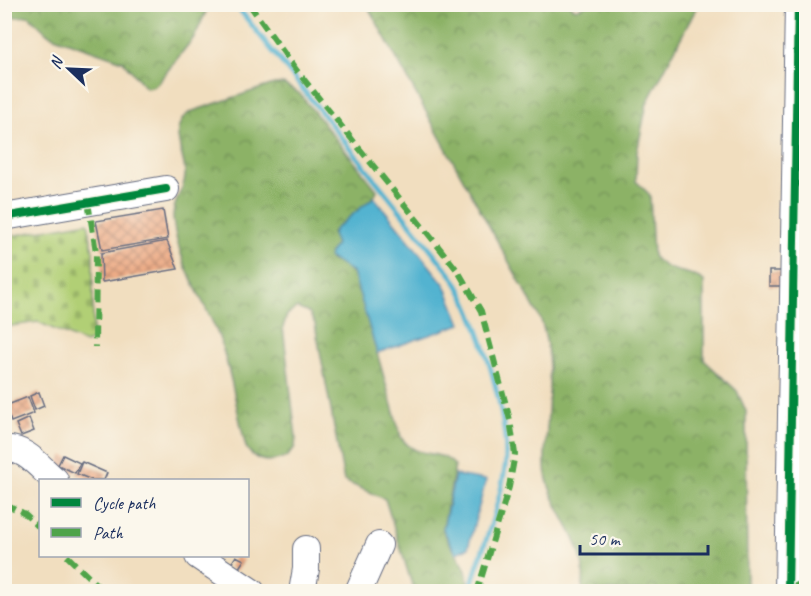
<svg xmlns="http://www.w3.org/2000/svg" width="811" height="596" font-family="Caveat,sans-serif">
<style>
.forest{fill:url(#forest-crowns);stroke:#547062;stroke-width:1.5}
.cemetery{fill:url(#cemetery-stones);stroke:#667f6a;stroke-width:1.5}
.water{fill:#52b3d0;stroke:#367197;stroke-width:1.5}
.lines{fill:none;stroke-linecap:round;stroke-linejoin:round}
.stream{stroke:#52b3d0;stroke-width:5}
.building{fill:url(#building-cross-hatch)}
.minor-casing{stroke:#666c80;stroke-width:28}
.minor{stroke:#fff;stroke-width:26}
.quiet{stroke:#4fa44a;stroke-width:6;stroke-dasharray:12 6;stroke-linecap:butt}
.cycleway-casing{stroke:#fbf7ec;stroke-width:11}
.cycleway{stroke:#00873e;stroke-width:8}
</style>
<defs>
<pattern id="forest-crowns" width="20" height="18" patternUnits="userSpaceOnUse" patternTransform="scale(1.5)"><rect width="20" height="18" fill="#8cb266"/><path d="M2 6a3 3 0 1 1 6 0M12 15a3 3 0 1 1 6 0" fill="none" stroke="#729157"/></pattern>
<pattern id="cemetery-stones" width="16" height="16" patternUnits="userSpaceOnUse" patternTransform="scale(1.5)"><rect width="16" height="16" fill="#b1cf75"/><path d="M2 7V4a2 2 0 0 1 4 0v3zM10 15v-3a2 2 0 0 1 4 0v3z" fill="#98b268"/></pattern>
<pattern id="building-cross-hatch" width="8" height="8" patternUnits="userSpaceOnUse" patternTransform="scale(1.5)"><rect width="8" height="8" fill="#edac86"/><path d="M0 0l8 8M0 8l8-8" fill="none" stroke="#bf8c71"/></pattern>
</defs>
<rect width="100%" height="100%" fill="#fbf7ec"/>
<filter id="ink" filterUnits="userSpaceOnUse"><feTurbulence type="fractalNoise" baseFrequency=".0167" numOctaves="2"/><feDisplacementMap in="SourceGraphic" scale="12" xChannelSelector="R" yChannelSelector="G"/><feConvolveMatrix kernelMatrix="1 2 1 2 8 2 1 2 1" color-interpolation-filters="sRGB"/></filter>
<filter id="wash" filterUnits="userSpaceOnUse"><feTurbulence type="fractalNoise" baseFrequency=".008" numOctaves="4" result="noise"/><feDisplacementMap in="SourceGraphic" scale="24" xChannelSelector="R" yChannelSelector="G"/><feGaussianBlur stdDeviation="1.35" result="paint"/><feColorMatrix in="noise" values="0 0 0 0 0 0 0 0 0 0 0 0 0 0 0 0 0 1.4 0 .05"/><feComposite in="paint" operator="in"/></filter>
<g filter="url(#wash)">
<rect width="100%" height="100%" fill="#f1debf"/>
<path class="forest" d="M 568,4 L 576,9 L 588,4 L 698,5 L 647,103 L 637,152 L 636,181 L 650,195 L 653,256 C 670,276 687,268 704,281 L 704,360 L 737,391 L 746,411 L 747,591 L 582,591 C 591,544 555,518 546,475 C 543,460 546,444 547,429 C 549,391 553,357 541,320 L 367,5 Z
M 4,5 L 5,4 L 209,5 L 195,36 L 158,83 L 152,87 L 146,88 L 123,61 L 57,38 L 48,34 L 29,16 L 5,18 Z
M 274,84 L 283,84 L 299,93 L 377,190 L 374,197 L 334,230 L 332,233 L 336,244 L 329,255 L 330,260 L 347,267 L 356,279 L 401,437 C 416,461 441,447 455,466 L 443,529 C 450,552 474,566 466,591 L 414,591 L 385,499 L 344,481 L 315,324 L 309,313 L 297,308 L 287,315 L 283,327 L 296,437 L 295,447 L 288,456 C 272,463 256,464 246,447 C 237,413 230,363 217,332 C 200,293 177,261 173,218 C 172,200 187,188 185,170 C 182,148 168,127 190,112 Z"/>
<path class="cemetery" d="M 88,222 L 93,252 L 93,340 L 85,343 L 38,322 L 5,327 L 5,237 Z"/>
<path class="water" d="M 374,197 L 445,285 L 461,324 L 377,353 L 353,272 L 328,257 L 336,244 L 333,237 L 334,230 Z
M 455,475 L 486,480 L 468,548 L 456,553 L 443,529 Z"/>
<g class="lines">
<path class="stream" d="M 235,4 L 452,276 C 478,312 512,425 505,468 C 499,510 481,552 469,592"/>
</g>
<g id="blocks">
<path class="building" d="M 163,210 L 168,239 L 102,250 L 96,221 Z
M 167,241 L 178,269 L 102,282 L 101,253 Z
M 769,271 L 781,271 L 781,286 L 769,286 Z
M 39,392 L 44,406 L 35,410 L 30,396 Z
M 28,397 L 34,413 L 11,422 L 5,406 Z
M 29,418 L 34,431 L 21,436 L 16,424 Z
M 63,455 L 80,463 L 75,473 L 58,465 Z
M 82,462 L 107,473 L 104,480 L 92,480 L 77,474 Z
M 236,556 L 244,560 L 237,571 L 229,567 Z"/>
</g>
</g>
<g filter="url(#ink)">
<use href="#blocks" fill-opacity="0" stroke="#666c80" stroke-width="1.5"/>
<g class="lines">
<g class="minor-casing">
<path id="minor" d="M 4,217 L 166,189
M 4,449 C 26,447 40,468 55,480
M 198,556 L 252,592
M 302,592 L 306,569 L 306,549
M 358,592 L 379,545
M 788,592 L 798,4"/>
</g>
<use href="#minor" class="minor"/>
<path class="quiet" d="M 68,4 L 88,4
M 249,4 L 297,71 L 458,271 L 481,311 L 510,420 L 515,454 L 509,487 L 477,592
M 88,202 L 96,252 L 95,347
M 4,503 L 25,514 L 40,528
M 67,556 L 104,592
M 789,589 L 806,581"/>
<g class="cycleway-casing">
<path id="cycleway" d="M 4,217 L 166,189
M 788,592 L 798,4"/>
</g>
<use href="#cycleway" class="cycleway"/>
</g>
</g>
<rect width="811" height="596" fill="none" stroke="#fbf7ec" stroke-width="24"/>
<rect x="39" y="479" width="210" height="78" fill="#fbf7ec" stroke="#a1a7b3" stroke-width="1.5"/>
<rect x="51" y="498" width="30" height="9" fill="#00873e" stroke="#a1a7b3" stroke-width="1.5"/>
<text x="93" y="509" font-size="18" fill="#1b2f5e">Cycle path</text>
<rect x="51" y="528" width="30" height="9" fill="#4fa44a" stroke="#a1a7b3" stroke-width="1.5"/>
<text x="93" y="539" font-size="18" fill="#1b2f5e">Path</text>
<g transform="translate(69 69) rotate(293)" stroke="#fbf7ec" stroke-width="4.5" paint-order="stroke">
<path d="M0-4.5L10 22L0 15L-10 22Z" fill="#1b2f5e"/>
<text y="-9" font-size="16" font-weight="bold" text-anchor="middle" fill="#1b2f5e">N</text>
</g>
<path d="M580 545v9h128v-9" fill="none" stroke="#1b2f5e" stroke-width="3"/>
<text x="589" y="545" font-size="18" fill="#1b2f5e" stroke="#fbf7ec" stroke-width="4.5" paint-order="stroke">50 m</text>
</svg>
